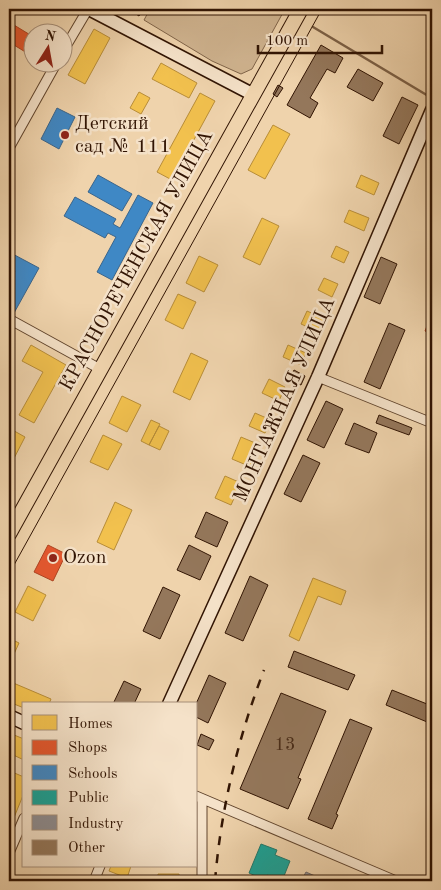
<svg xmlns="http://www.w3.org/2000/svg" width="441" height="890" font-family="'Old Standard TT',serif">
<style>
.green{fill:#cfb38f;stroke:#806449}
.homes{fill:#f2c14e;stroke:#b88d38}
.shops{fill:#e4572e;stroke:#ae4321}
.schools{fill:#3f88c5;stroke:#3b658b}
.public{fill:#17a398;stroke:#1f786b}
.industry{fill:#8d8d92;stroke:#716967}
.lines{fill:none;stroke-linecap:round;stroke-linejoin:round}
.stream{stroke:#7c6046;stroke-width:2.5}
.building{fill:#94775b;stroke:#311403}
.street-casing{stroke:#60442d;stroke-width:11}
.secondary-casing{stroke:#311403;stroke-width:15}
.primary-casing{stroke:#311403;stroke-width:16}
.street{stroke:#f5e2c9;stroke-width:9}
.secondary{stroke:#f5e2c9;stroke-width:12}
.primary{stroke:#efd3ac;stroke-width:14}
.tram{stroke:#311403;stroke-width:1}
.rail{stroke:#311403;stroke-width:2.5;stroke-dasharray:9 9;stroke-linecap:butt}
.poi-dot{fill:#8f2418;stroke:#f5e2c9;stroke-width:2}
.labels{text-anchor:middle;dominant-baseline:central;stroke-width:5;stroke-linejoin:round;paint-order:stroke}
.number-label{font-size:18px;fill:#4a2d19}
.poi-label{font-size:20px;fill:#311403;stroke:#f5e2c9;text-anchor:start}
.street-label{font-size:20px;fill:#311403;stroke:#f5e2c9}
</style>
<rect width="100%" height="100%" fill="#efd3ac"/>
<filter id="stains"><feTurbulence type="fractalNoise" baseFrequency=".004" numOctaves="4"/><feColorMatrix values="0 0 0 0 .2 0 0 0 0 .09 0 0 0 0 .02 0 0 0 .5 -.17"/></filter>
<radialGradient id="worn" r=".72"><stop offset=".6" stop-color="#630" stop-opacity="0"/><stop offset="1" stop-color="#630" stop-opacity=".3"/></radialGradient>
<path class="green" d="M 150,9 L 285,9 L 252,69 L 241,74 L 212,61 L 144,20 Z"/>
<path class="homes" d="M 94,29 L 110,38 L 85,84 L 68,75 Z
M 161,63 L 197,83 L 189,98 L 152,79 Z
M 139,92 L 150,98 L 141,114 L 130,108 Z
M 200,93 L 215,101 L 172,180 L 157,172 Z
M 273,125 L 290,134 L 265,179 L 248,170 Z
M 361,175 L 379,183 L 374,195 L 356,187 Z
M 349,210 L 369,218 L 364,231 L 344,222 Z
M 262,218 L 279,226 L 260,265 L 243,257 Z
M 336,246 L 349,252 L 344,263 L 331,257 Z
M 199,256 L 218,265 L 204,292 L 186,283 Z
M 324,278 L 338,284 L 332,297 L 318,290 Z
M 178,294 L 196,302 L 183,329 L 165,320 Z
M 307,311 L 327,320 L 321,333 L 301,324 Z
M 31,345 L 66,365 L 34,423 L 19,415 L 43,372 L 22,361 Z
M 288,345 L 306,353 L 301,365 L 283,357 Z
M 191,353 L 208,361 L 190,400 L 173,392 Z
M 269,379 L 285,387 L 279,401 L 262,393 Z
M 122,396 L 141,405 L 127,432 L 109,423 Z
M 255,413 L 271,420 L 265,433 L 249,426 Z
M 151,420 L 160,424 L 149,445 L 141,441 Z
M 159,426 L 169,431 L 160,450 L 149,445 Z
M 9,428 L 25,437 L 9,468 Z
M 103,435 L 122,444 L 108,470 L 90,462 Z
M 241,437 L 260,445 L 251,467 L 232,459 Z
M 225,476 L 241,483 L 231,505 L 215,498 Z
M 115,502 L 132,510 L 114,550 L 97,542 Z
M 313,578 L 346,591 L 341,605 L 318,596 L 299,641 L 289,636 Z
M 28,586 L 46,595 L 33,621 L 15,612 Z
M 9,638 L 19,643 L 9,665 Z
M 11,682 L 51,699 L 49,704 L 24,704 L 24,708 L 9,702 L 9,687 Z
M 9,733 L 24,739 L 24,760 L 9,753 Z
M 12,772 L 24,777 L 24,793 L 13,820 L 9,818 L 9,780 Z
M 111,866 L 131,866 L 127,878 L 109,871 Z
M 158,874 L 179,874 L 180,881 L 158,881 Z"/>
<path class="shops" d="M 9,22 L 32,36 L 32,56 L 9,42 Z
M 432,313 L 432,334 L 425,331 Z
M 48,545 L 66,554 L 53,581 L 34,572 Z"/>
<path class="schools" d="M 57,108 L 75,117 L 59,149 L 41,139 Z
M 98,175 L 132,194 L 122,211 L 88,192 Z
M 138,195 L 153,203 L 112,280 L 97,272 L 116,237 L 108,233 L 105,238 L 64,216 L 75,197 L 116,219 L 113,224 L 120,228 Z
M 9,252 L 39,268 L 14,313 L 9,310 L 9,282 L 15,271 L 9,268 Z"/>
<path class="public" d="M 261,844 L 277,850 L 275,855 L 290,861 L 282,881 L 267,875 L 265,880 L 249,873 Z"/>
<path class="industry" d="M 306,872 L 315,876 L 312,881 L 301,881 Z"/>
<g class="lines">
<path class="stream" d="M 281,9 L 289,13
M 313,27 L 430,97"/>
</g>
<path class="building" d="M 135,9 L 142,11 L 139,16 L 133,12 Z
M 321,45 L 343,58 L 335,73 L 327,69 L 310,98 L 318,103 L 310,118 L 287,105 Z
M 358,69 L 383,83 L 373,101 L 347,87 Z
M 278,85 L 283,88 L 277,97 L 273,94 Z
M 402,97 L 418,105 L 399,144 L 383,136 Z
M 381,257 L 397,264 L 380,304 L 364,297 Z
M 389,323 L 405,330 L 380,389 L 364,382 Z
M 294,370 L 305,376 L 301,385 L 289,380 Z
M 326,401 L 343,409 L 324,448 L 307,440 Z
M 379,415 L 412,428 L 409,435 L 376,423 Z
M 354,423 L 377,433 L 369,453 L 345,444 Z
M 303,455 L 320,463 L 301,502 L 284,494 Z
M 206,512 L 228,522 L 217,547 L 195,537 Z
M 189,545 L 211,556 L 200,580 L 177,570 Z
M 250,576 L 268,585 L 243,641 L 225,633 Z
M 163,587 L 180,595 L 160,639 L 143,631 Z
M 294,651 L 355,675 L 348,690 L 288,667 Z
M 209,675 L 226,683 L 208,723 L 196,717 L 196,704 Z
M 124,681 L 141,689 L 134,704 L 113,704 Z
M 392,690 L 432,706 L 432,724 L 386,705 Z
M 281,693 L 326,711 L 298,778 L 301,779 L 288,809 L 240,789 Z
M 350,719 L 372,728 L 336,814 L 338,815 L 332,829 L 308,819 Z
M 201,734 L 214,740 L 209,750 L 197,745 Z"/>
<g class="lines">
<g class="street-casing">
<path id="street" d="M 62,53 L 88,9
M 9,148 L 57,62
M 9,319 L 100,369
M 318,377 L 432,423
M 196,796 L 396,881
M 202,799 L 202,881
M 9,853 L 24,818
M 94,881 L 100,866"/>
</g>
<g class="secondary-casing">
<path id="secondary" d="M 89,9 L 252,94
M 169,704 L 318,377 L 432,110
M 9,716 L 24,723"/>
</g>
<g class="primary-casing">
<path id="primary" d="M 9,534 L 301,9"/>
</g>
<use href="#street" class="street"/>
<use href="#secondary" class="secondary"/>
<use href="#primary" class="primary"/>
<path class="tram" d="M 9,574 L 322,9"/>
<path class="rail" d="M 215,881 C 221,808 238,738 264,670"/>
</g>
<g class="poi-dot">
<circle cx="65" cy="135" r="5"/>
<circle cx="53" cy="558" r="5"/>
</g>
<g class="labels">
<g class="number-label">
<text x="285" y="745">13</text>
</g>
<g class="poi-label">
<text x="75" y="124">Детский<tspan x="75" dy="23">сад № 111</tspan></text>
<text x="63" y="558">Ozon</text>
</g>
<g class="street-label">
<text transform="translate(137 261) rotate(-61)">КРАСНОРЕЧЕНСКАЯ УЛИЦА</text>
<text transform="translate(285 400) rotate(-66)">МОНТАЖНАЯ УЛИЦА</text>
</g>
</g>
<rect width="441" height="890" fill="none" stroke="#efd3ac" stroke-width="30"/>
<rect x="10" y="10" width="421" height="870" fill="none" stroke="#311403" stroke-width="2.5"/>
<rect x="15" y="15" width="411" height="860" fill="none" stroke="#311403"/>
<rect x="22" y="702" width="175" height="165" fill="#f5e2c9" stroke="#a7907a"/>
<rect x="32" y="715" width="25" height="15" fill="#f2c14e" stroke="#a7907a"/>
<text x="68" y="728" font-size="15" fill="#311403">Homes</text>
<rect x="32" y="740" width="25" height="15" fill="#e4572e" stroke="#a7907a"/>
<text x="68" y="752" font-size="15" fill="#311403">Shops</text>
<rect x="32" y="765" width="25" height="15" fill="#3f88c5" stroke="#a7907a"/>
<text x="68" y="778" font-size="15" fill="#311403">Schools</text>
<rect x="32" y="790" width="25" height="15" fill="#17a398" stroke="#a7907a"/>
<text x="68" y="802" font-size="15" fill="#311403">Public</text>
<rect x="32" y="815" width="25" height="15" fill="#8d8d92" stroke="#a7907a"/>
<text x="68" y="828" font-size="15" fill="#311403">Industry</text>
<rect x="32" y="840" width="25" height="15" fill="#94775b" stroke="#a7907a"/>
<text x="68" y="852" font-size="15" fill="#311403">Other</text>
<g transform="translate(48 48) rotate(11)"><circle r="24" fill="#f5e2c9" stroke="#a7907a"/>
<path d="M0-4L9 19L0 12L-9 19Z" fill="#8f2418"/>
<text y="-8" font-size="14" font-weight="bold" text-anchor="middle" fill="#311403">N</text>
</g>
<path d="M258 45v8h124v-8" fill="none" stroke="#311403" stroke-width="2.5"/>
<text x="266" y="45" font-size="15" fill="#311403" stroke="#f5e2c9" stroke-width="4" paint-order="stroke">100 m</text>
<rect width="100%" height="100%" filter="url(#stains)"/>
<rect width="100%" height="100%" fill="url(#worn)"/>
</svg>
